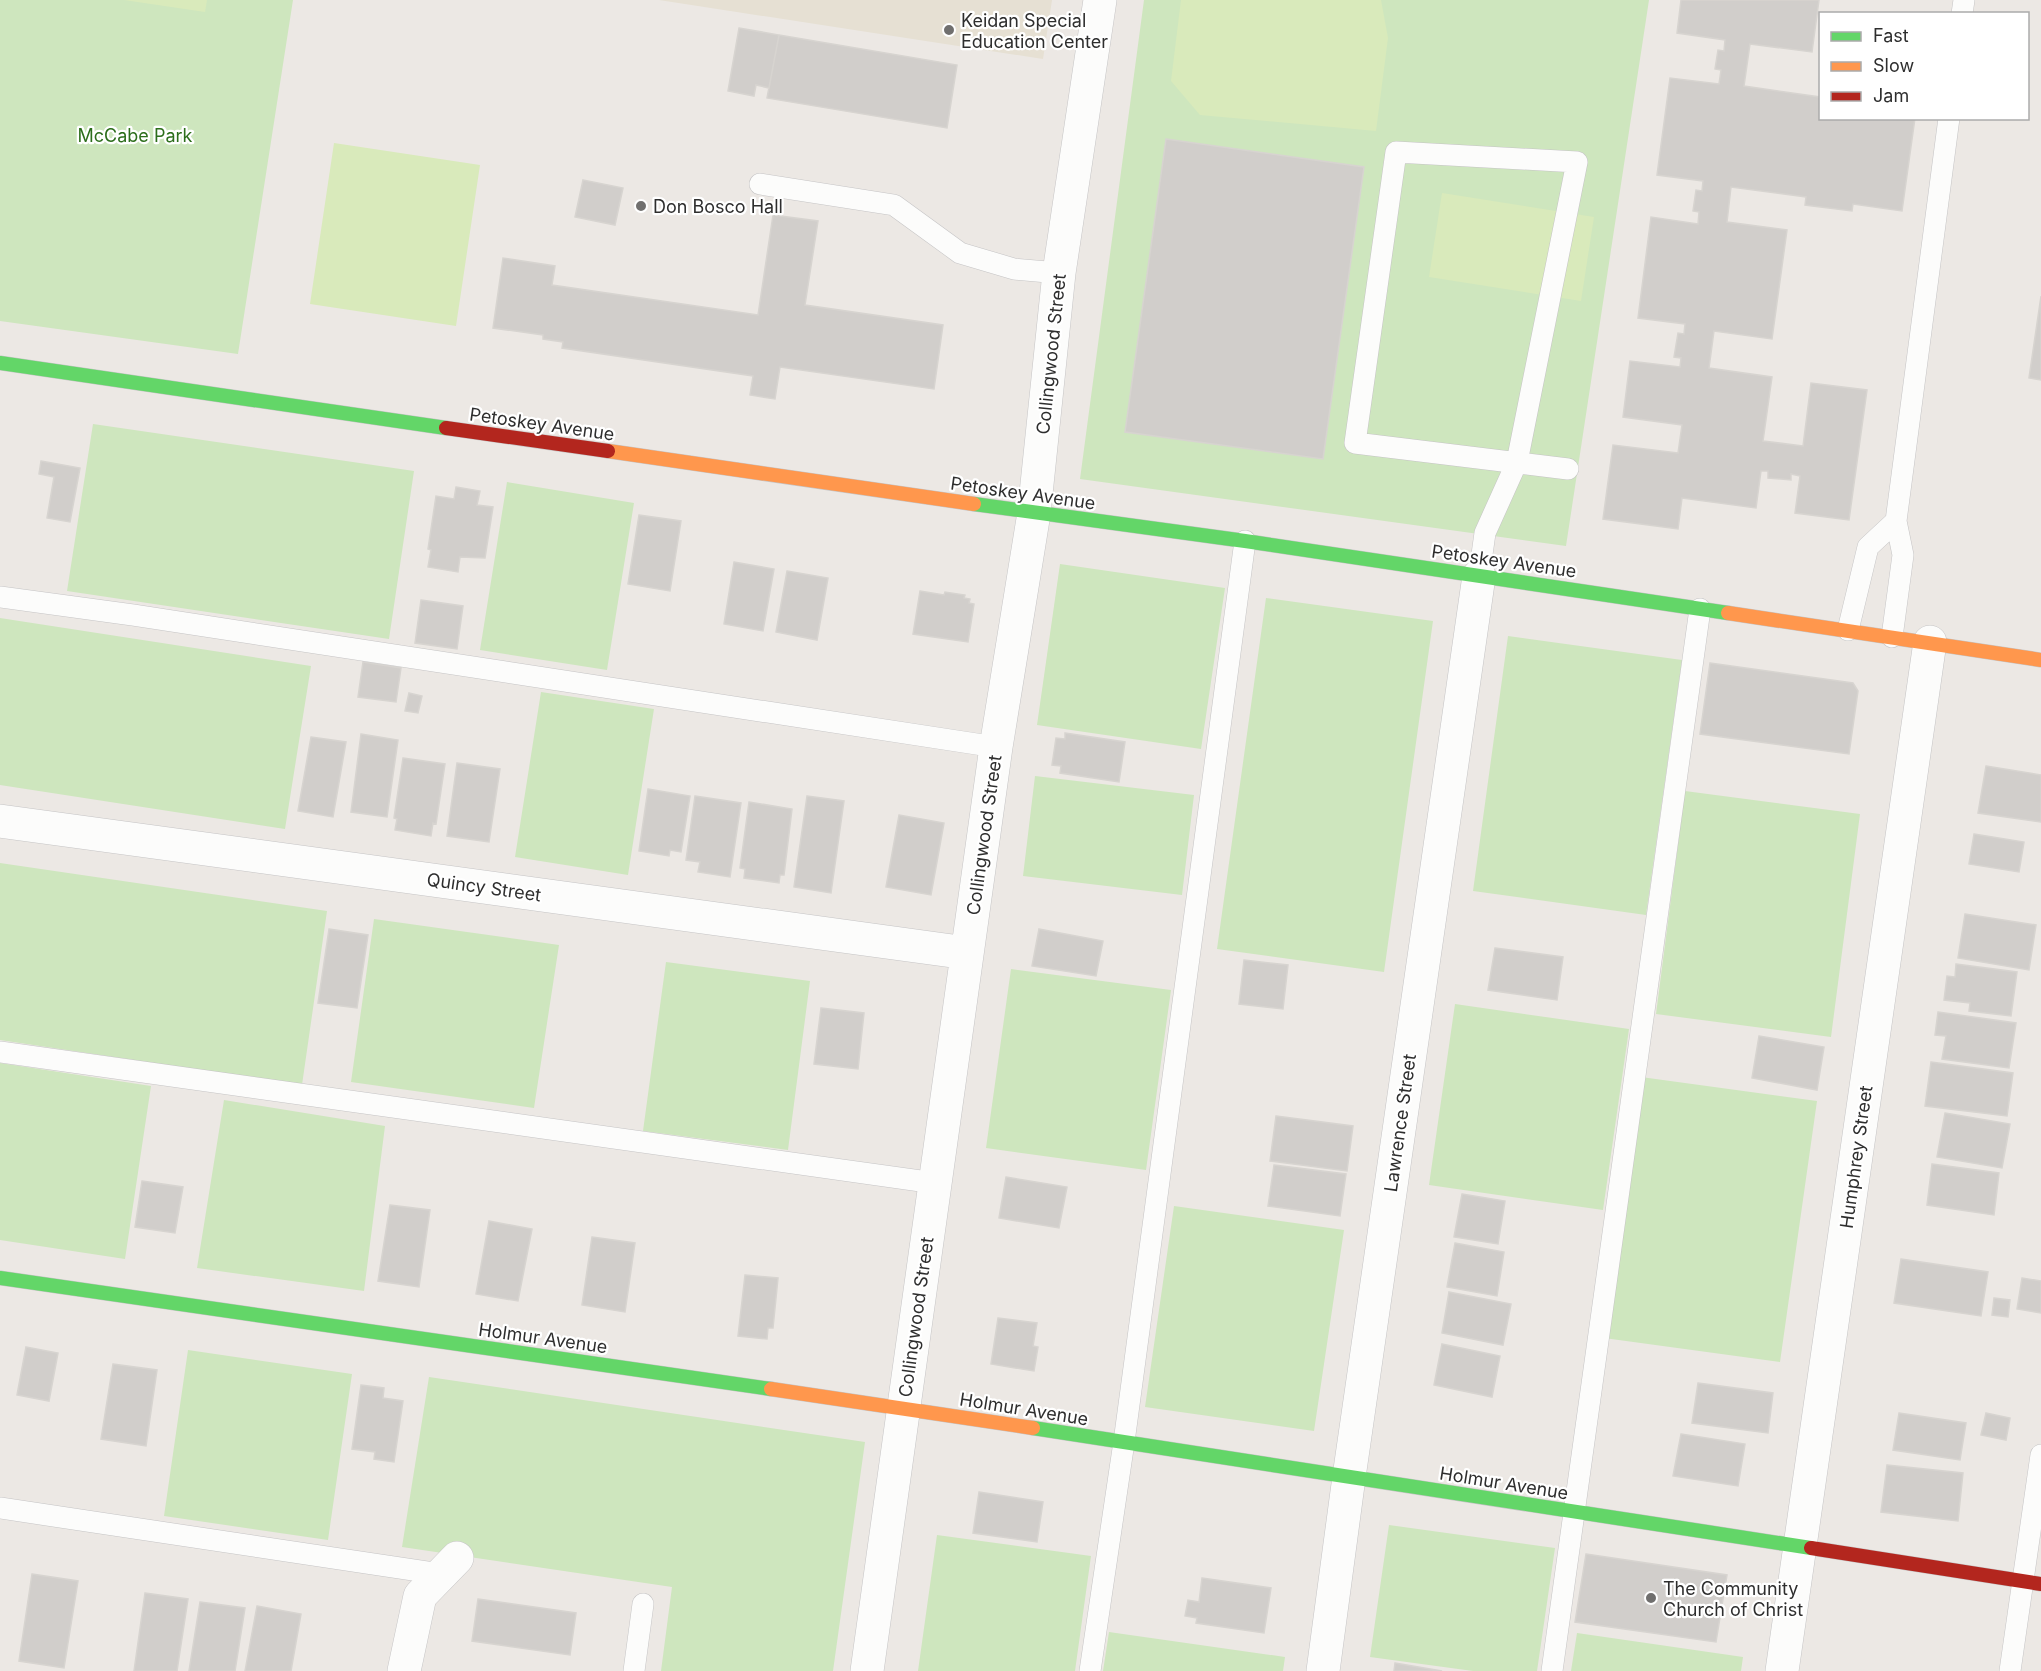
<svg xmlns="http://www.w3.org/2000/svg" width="2041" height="1671" font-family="Inter,sans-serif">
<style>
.education{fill:#e6e0d3}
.green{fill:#cee6be}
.pitch{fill:#d9eabb}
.building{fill:#d1cecb;stroke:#d7d4d0;stroke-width:1.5}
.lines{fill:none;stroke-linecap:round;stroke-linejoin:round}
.lane-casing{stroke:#c5c4c5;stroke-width:22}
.street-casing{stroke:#c5c4c5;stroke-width:34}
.fast-casing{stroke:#c5c4c5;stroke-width:15}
.slow-casing{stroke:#c5c4c5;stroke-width:15}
.jam-casing{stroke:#c5c4c5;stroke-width:15}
.lane{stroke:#fcfcfb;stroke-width:21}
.street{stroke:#fcfcfb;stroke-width:33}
.fast{stroke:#63d668;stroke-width:14}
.slow{stroke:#ff974d;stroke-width:14}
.jam{stroke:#b3261e;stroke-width:14}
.poi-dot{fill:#706f6e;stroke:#fff;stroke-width:2}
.labels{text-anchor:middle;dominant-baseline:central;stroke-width:4.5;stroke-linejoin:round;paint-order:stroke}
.poi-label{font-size:18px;fill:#2e2e2e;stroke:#fff;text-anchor:start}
.park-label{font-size:18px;fill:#2c6e1b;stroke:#fff}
.street-label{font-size:18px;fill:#2e2e2e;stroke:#fff}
</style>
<rect width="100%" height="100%" fill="#ece8e4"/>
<path class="education" d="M 659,0 L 1052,0 L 1043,59 Z"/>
<path class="green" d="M 0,0 L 293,0 L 238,354 L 0,321 Z
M 1144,0 L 1649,0 L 1566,546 L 1080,479 Z
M 93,424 L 414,471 L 389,639 L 67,591 Z
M 507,482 L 634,503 L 607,670 L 480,650 Z
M 1060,564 L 1225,588 L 1201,749 L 1037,725 Z
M 1266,598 L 1433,621 L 1384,972 L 1217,949 Z
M 0,618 L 311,666 L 285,829 L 0,785 Z
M 1508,636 L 1682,660 L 1646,915 L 1473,891 Z
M 541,692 L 654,709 L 628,875 L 515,857 Z
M 1035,776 L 1194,795 L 1182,895 L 1023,876 Z
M 1685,791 L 1860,814 L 1831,1037 L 1656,1014 Z
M 0,863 L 327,911 L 302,1085 L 0,1040 Z
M 374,919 L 559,945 L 534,1108 L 351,1082 Z
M 666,962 L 810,981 L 788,1150 L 643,1131 Z
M 1011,969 L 1171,990 L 1146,1170 L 986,1148 Z
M 1455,1004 L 1629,1029 L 1603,1210 L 1429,1185 Z
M 0,1063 L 151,1086 L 125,1259 L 0,1240 Z
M 1641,1077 L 1817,1101 L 1780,1362 L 1604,1338 Z
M 224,1100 L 385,1126 L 364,1291 L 197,1268 Z
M 1174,1206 L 1344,1230 L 1314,1431 L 1145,1407 Z
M 188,1350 L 352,1374 L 328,1540 L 164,1516 Z
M 429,1377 L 865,1442 L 833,1671 L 661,1671 L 672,1587 L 402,1547 Z
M 1389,1525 L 1555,1548 L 1537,1671 L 1473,1671 L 1370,1657 Z
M 937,1535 L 1091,1556 L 1075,1671 L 918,1671 Z
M 1109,1632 L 1285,1657 L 1283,1671 L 1103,1671 Z
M 1577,1633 L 1743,1657 L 1741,1671 L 1571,1671 Z"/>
<path class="pitch" d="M 124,0 L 207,0 L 205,12 Z
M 1181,0 L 1381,0 L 1388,38 L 1376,131 L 1200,115 L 1171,81 Z
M 334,143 L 480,165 L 456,326 L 310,304 Z
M 1442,193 L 1594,217 L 1581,301 L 1429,277 Z"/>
<path class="building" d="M 1681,0 L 1819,0 L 1812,52 L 1750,44 L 1744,86 L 1820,97 L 1820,118 L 1915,118 L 1902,211 L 1853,204 L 1852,211 L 1805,205 L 1806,197 L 1731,187 L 1727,222 L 1787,230 L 1772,339 L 1714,331 L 1709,368 L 1772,377 L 1763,441 L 1803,446 L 1811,383 L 1867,390 L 1849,520 L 1795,513 L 1800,476 L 1791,474 L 1791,480 L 1768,478 L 1768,471 L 1761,471 L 1756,508 L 1682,498 L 1678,529 L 1603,519 L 1613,445 L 1678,453 L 1682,425 L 1623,417 L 1630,361 L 1680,367 L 1681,358 L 1674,357 L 1678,333 L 1684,334 L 1685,324 L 1638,318 L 1651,217 L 1698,224 L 1699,212 L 1693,211 L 1696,190 L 1702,191 L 1703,181 L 1657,175 L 1670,78 L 1719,84 L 1721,70 L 1715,69 L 1718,50 L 1724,51 L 1725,40 L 1677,33 Z
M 739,28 L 779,35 L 769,88 L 756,85 L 754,96 L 728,91 Z
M 779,35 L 957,65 L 947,128 L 767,98 Z
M 1166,139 L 1364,167 L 1323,459 L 1125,432 Z
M 583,180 L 623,188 L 615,225 L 575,217 Z
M 773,215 L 818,221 L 805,305 L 943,325 L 934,389 L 780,367 L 775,399 L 750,395 L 753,376 L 562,348 L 563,342 L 543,339 L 543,335 L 493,328 L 503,258 L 555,266 L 552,285 L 758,315 Z
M 2041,296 L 2041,380 L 2029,378 Z
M 41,461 L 80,468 L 70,522 L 47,518 L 54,477 L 39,474 Z
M 456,487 L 480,491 L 477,505 L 493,507 L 485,558 L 460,557 L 458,572 L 428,567 L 431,550 L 428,549 L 436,496 L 454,499 Z
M 639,515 L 681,521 L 670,591 L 628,584 Z
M 734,562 L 774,569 L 763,631 L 724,624 Z
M 787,571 L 828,578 L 817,640 L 776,632 Z
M 920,591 L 944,595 L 945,592 L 965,595 L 964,598 L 970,599 L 969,603 L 974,604 L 968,642 L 913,634 Z
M 421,600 L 463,606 L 457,649 L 415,643 Z
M 363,662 L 401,668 L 396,702 L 358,697 Z
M 1710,663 L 1853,683 L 1858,691 L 1849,754 L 1700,734 Z
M 409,693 L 422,696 L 418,713 L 405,711 Z
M 1065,733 L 1125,742 L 1119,782 L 1060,773 L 1061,766 L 1052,765 L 1056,738 L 1065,739 Z
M 361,734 L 398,740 L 387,817 L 351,812 Z
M 311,737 L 346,742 L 333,817 L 298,811 Z
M 403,758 L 445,764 L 436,824 L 433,823 L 431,836 L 395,830 L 397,819 L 394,818 Z
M 457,763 L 500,769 L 489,842 L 447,836 Z
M 1986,766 L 2041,775 L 2041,822 L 1978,813 Z
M 648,789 L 690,796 L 681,852 L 670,850 L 669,856 L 639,851 Z
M 695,796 L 741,803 L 730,877 L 698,872 L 700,862 L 686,860 Z
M 807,796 L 844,801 L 831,893 L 794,887 Z
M 749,802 L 792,809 L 784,875 L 780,875 L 779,883 L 744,878 L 745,869 L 740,868 Z
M 899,815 L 944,823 L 931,895 L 886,887 Z
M 1974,834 L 2024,842 L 2019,872 L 1969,864 Z
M 1965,914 L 2036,925 L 2029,970 L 1958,958 Z
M 329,929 L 368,935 L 357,1008 L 318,1003 Z
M 1039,929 L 1103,941 L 1096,976 L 1032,966 Z
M 1495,948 L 1563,957 L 1557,1000 L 1488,990 Z
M 1244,960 L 1288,965 L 1283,1009 L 1239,1004 Z
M 1956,964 L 2017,972 L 2011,1016 L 1969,1011 L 1970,1003 L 1944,1000 L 1947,976 L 1955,977 Z
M 821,1008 L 864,1013 L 858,1069 L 814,1064 Z
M 1938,1012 L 2016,1023 L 2009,1068 L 1942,1059 L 1946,1036 L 1935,1035 Z
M 1759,1036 L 1824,1047 L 1817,1090 L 1752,1078 Z
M 1931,1062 L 2013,1073 L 2007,1116 L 1925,1106 Z
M 1945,1113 L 2010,1124 L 2002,1168 L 1937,1157 Z
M 1276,1116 L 1353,1126 L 1347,1171 L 1270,1161 Z
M 1932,1164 L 1999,1173 L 1994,1215 L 1927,1205 Z
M 1274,1165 L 1346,1174 L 1340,1216 L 1268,1206 Z
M 1006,1177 L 1067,1187 L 1059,1228 L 999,1218 Z
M 142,1181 L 183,1187 L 175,1233 L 135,1227 Z
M 1462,1194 L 1505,1201 L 1498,1244 L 1454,1237 Z
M 390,1205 L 430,1210 L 419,1287 L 378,1281 Z
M 489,1221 L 532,1229 L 518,1301 L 476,1294 Z
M 592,1237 L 635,1243 L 625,1312 L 582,1305 Z
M 1455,1243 L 1504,1252 L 1497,1296 L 1447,1287 Z
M 1901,1259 L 1988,1272 L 1981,1316 L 1894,1303 Z
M 745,1275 L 778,1278 L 773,1328 L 768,1328 L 767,1339 L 738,1336 Z
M 2022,1278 L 2041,1281 L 2041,1313 L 2017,1309 Z
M 1449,1292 L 1511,1304 L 1503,1345 L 1442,1333 Z
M 1994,1298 L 2010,1300 L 2008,1317 L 1992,1315 Z
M 998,1318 L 1037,1323 L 1033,1346 L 1038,1347 L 1034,1371 L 991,1364 Z
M 1442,1344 L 1500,1356 L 1492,1397 L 1434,1385 Z
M 26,1347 L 58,1353 L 49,1401 L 17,1395 Z
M 113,1364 L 157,1370 L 146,1446 L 101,1439 Z
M 1698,1383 L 1773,1393 L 1768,1433 L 1692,1423 Z
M 361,1385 L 384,1388 L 383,1398 L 403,1401 L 394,1462 L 374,1459 L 375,1452 L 352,1449 Z
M 1899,1413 L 1966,1423 L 1960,1460 L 1893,1450 Z
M 1986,1413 L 2010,1418 L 2006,1440 L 1981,1435 Z
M 1681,1434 L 1745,1444 L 1738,1486 L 1673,1476 Z
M 1887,1465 L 1963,1473 L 1958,1521 L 1881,1512 Z
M 979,1492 L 1043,1502 L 1037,1542 L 973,1533 Z
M 1586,1554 L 1727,1575 L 1716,1642 L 1575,1622 Z
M 32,1574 L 78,1581 L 64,1668 L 19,1661 Z
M 1202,1578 L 1271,1588 L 1264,1633 L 1196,1623 L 1197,1618 L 1185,1616 L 1188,1600 L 1199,1602 Z
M 145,1593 L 188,1599 L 177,1671 L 134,1671 Z
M 478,1599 L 576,1613 L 570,1655 L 472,1641 Z
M 200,1602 L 245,1608 L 235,1671 L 189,1671 Z
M 257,1606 L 301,1614 L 291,1671 L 245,1671 Z
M 1395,1663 L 1442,1671 L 1394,1671 Z"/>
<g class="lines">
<g class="lane-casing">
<path id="lane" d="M 1962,14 L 1964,0
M 760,184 L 894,205 L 960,253 L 1014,269 L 1059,273
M 1479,576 L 1485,533 L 1517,462 L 1577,162 L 1396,152 L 1355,443 L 1568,469
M 0,597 L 133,615 L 996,747
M 1848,630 L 1868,547 L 1896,521
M 1892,637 L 1903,555 L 1896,521 L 1949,118
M 0,1052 L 935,1183
M 0,1508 L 440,1574
M 634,1671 L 643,1604
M 1090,1671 L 1124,1442 L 1245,541
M 1552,1671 L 1700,609
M 2010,1671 L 2041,1455"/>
</g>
<g class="street-casing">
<path id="street" d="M 0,821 L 967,953
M 404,1671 L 420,1596 L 457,1558
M 867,1671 L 996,747 L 1034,513 L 1059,273 L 1100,0
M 1323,1671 L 1349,1477 L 1479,576
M 1782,1671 L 1930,642"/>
</g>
<g class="fast-casing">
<path id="fast" d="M 0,363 L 446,428
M 974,504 L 1245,541 L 1728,613
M 0,1278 L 771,1389
M 1033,1428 L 1811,1548"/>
</g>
<g class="slow-casing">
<path id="slow" d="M 608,451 L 974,504
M 1728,613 L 2041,660
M 771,1389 L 1033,1428"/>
</g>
<g class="jam-casing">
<path id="jam" d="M 446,428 L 608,451
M 1811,1548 L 2041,1584"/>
</g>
<use href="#lane" class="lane"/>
<use href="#street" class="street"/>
<use href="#fast" class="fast"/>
<use href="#slow" class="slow"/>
<use href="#jam" class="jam"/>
</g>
<g class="poi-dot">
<circle cx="949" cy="30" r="6"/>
<circle cx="641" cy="206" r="6"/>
<circle cx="1651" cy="1598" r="6"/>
</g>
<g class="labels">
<g class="poi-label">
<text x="961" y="20">Keidan Special<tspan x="961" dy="21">Education Center</tspan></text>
<text x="653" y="206">Don Bosco Hall</text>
<text x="1663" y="1588">The Community<tspan x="1663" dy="21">Church of Christ</tspan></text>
</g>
<g class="park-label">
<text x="135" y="135">McCabe Park</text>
</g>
<g class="street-label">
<text transform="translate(1051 354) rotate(-84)">Collingwood Street</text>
<text transform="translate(542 424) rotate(8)">Petoskey Avenue</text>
<text transform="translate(1023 493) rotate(8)">Petoskey Avenue</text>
<text transform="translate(1504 561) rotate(8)">Petoskey Avenue</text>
<text transform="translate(984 835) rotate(-82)">Collingwood Street</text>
<text transform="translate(484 887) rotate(8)">Quincy Street</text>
<text transform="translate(1400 1123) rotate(-82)">Lawrence Street</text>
<text transform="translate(1856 1157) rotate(-82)">Humphrey Street</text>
<text transform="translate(916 1317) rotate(-82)">Collingwood Street</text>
<text transform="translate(543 1338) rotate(8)">Holmur Avenue</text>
<text transform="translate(1024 1409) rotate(9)">Holmur Avenue</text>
<text transform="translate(1504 1483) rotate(9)">Holmur Avenue</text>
</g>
</g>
<rect x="1819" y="12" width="210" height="108" fill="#ffffff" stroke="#ababab" stroke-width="1.5"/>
<rect x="1831" y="32" width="30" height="9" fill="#63d668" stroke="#ababab" stroke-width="1.5"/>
<text x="1873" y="42" font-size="18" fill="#2e2e2e">Fast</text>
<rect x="1831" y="62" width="30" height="9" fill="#ff974d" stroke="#ababab" stroke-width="1.5"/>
<text x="1873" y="72" font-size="18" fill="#2e2e2e">Slow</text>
<rect x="1831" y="92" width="30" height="9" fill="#b3261e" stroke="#ababab" stroke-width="1.5"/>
<text x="1873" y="102" font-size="18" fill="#2e2e2e">Jam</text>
</svg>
